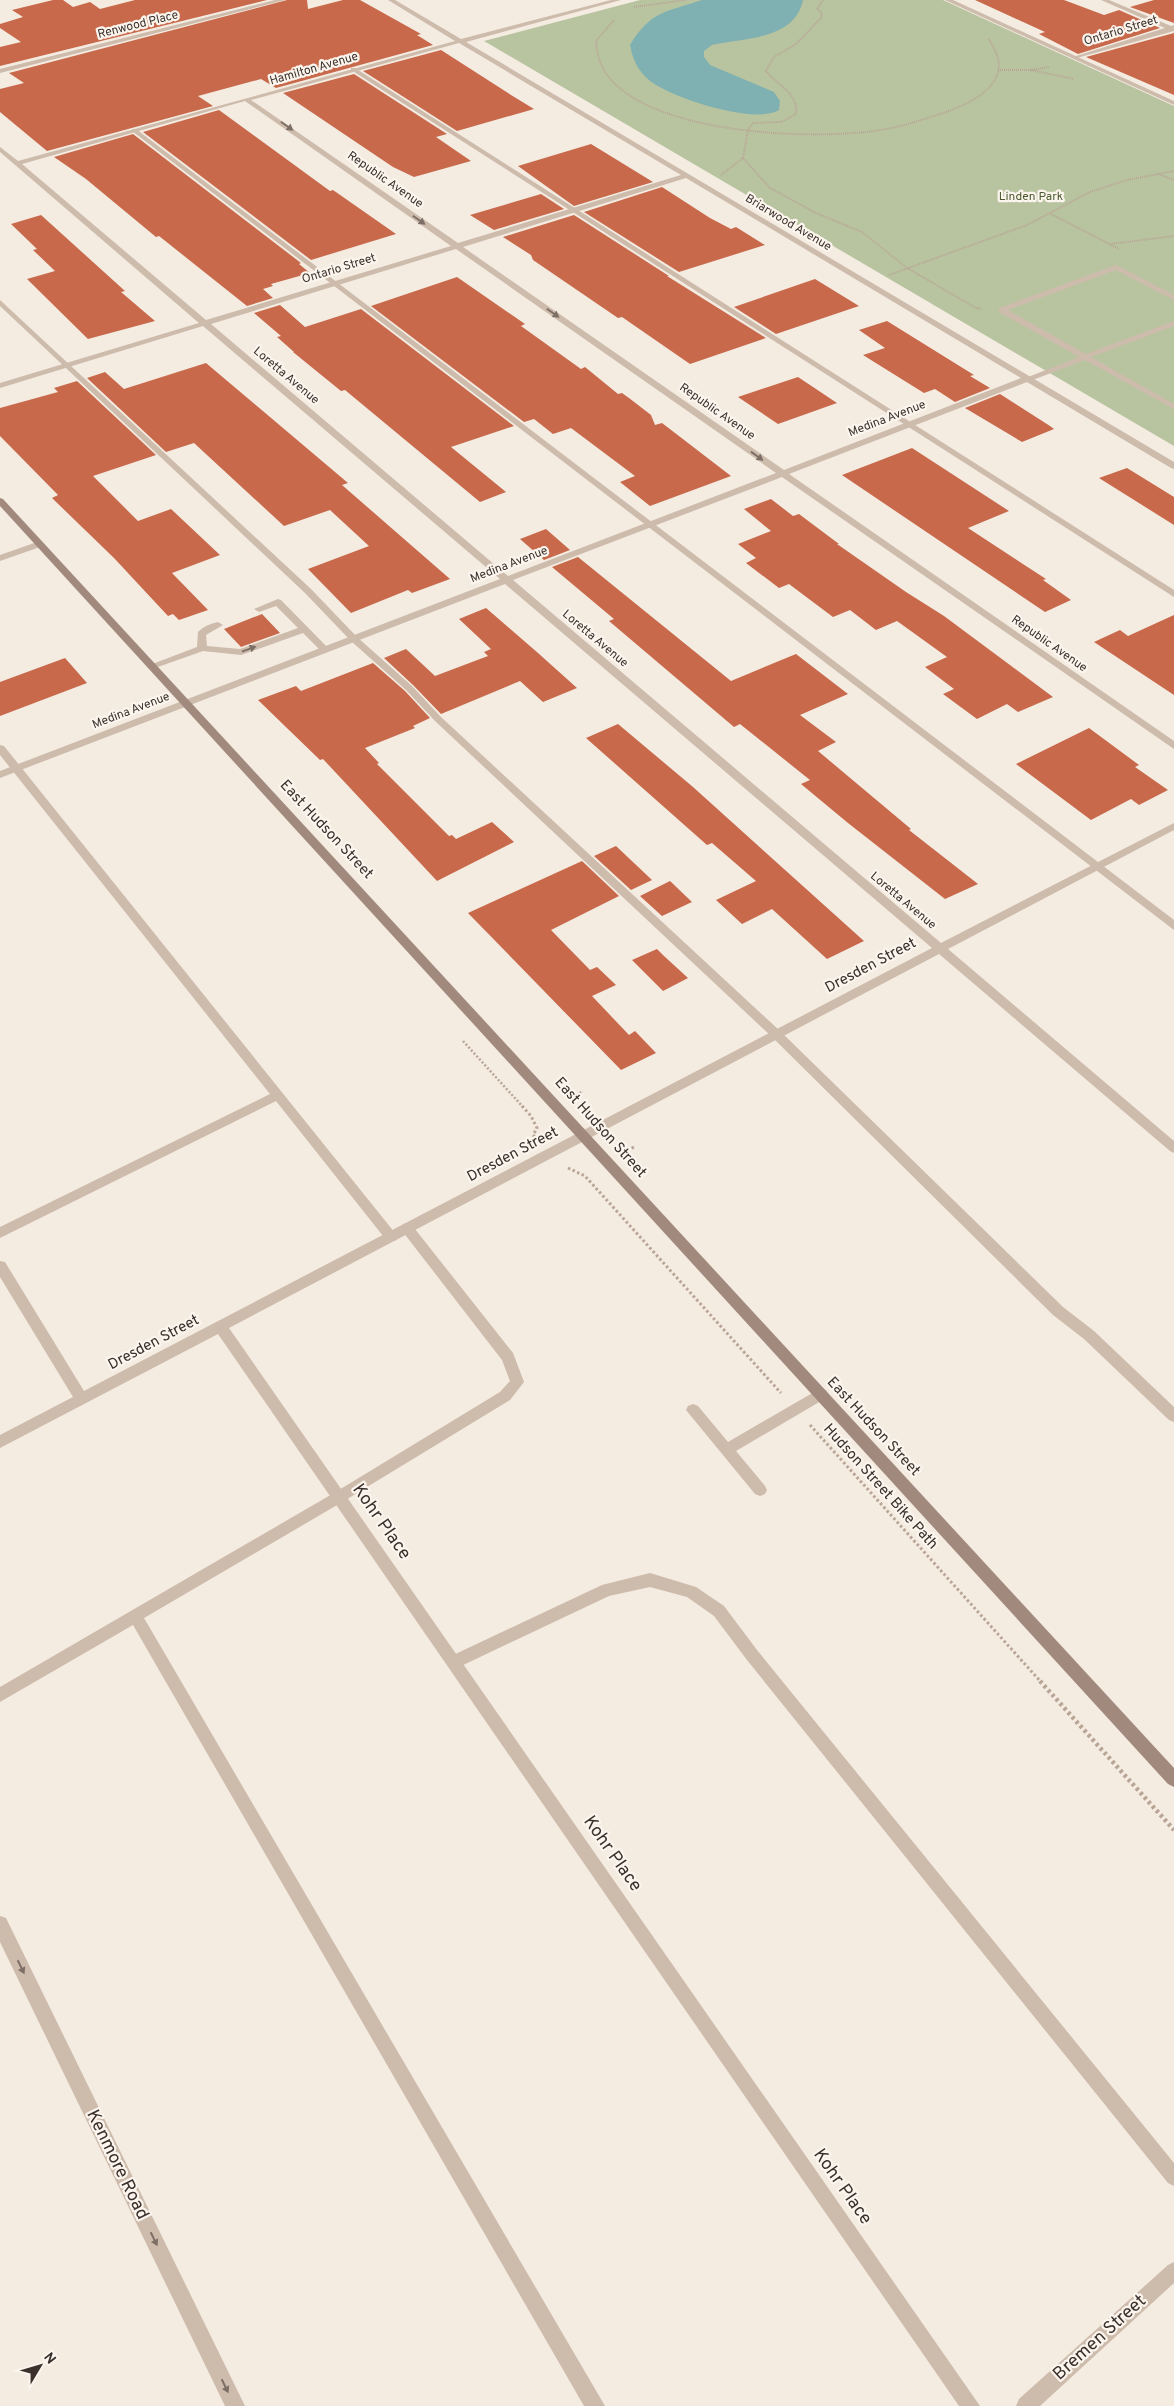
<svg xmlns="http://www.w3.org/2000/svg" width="1174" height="2406" font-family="Overpass,sans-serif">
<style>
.green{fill:#b8c4a0}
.water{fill:#7fb0b2}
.building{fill:#c8694b}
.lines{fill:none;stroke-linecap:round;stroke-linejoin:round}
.path-far3{stroke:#b9a596;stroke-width:2;stroke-dasharray:1 1;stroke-linecap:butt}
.path-far2{stroke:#b9a596;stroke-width:2.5;stroke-dasharray:2 2;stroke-linecap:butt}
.path-far1{stroke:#b9a596;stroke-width:3;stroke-dasharray:2.5 2.5;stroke-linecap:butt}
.path{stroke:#b9a596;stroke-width:4.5;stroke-dasharray:3 3;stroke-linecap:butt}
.service{fill:#cdbbac;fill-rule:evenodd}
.minor{fill:#cdbbac;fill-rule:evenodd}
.secondary{fill:#a18a7d;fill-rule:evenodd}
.oneway{fill:#7d6f65}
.labels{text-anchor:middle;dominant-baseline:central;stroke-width:4.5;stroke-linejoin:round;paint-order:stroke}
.far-street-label{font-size:12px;fill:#3b302b;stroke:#fbf5ee}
.far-park-label{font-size:12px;fill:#4a5a2e;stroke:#fbf5ee}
.street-label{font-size:15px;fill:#3b302b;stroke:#fbf5ee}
.near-street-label{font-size:18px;fill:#3b302b;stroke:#fbf5ee}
</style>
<rect width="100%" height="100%" fill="#f4ebe1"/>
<path class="green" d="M 640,0 L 943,0 L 1174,106 L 1174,446 L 484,41 Z"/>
<path class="water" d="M 702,0 L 803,0 C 795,40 743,38 712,45 L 704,51 L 704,57 L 710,65 L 774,92 L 780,101 L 779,110 C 755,125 672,98 650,81 C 637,70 633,60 630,45 C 651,10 667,12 702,0 Z"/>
<path class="building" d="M 53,0 L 63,0 L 73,7 L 90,2 L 100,9 L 135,0 L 267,0 L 0,66 L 0,47 L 21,42 L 0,28 L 0,24 L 23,17 L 12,10 Z
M 287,0 L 307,0 L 308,9 L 343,0 L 360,0 L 421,34 L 417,35 L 433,45 L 276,88 L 261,79 L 198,96 L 213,106 L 47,151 L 0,112 L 0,89 L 24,83 L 9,73 Z
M 975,0 L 1064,0 L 1104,15 L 1119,10 L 1160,28 L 1078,54 L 1039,34 L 1045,32 Z
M 1154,0 L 1174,0 L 1174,23 L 1130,7 Z
M 1174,33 L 1174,95 L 1086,57 Z
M 441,50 L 511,95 L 534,109 L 457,131 L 363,71 Z
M 354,74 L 447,134 L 436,137 L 471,161 L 414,177 L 393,167 L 283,93 Z
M 219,110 L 330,191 L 333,190 L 396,234 L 311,260 L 143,132 Z
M 133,134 L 301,263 L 299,264 L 310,273 L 271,284 L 273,286 L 263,289 L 273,298 L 247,306 L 159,236 L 156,237 L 86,179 L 54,157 Z
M 591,144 L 653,182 L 574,206 L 518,166 Z
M 662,187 L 710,218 L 731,229 L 736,227 L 765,245 L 679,272 L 584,212 Z
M 541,194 L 564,209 L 494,230 L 470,215 Z
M 41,215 L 125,291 L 121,292 L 155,321 L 88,339 L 27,279 L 55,271 L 33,250 L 37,249 L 11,224 Z
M 574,215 L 669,276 L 667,276 L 766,338 L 690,364 L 622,317 L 618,318 L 533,260 L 531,255 L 503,237 Z
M 457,277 L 525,324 L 521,326 L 581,369 L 585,367 L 618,394 L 622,393 L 629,398 L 651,415 L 655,425 L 662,423 L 731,476 L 650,506 L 620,482 L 635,476 L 571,428 L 553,434 L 534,419 L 524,422 L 371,306 Z
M 815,279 L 859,306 L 776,334 L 734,307 Z
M 280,305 L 305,327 L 361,309 L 514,426 L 451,447 L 506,492 L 480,502 L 345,390 L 341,391 L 293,352 L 294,352 L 277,337 L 281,336 L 254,313 Z
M 887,321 L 974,375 L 970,376 L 990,388 L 955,402 L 935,389 L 924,393 L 863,355 L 885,348 L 859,330 Z
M 206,363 L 348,483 L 342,485 L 450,579 L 412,593 L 408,590 L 351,613 L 308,569 L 369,546 L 330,510 L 284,526 L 194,443 L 166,452 L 87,378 L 105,372 L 124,389 Z
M 798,377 L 837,403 L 778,424 L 738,397 Z
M 77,381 L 156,455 L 93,476 L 138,521 L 171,509 L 220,555 L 172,573 L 208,610 L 179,620 L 173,614 L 168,616 L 114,558 L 52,498 L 58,495 L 0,436 L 0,408 L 58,392 L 54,388 Z
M 1000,394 L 1050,426 L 1054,429 L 1022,442 L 965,408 Z
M 912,448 L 1009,511 L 968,528 L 1046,579 L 1043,580 L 1071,600 L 1045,612 L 842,475 Z
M 1127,468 L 1174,497 L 1174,525 L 1099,478 Z
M 771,499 L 793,516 L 799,514 L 839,544 L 837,544 L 906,592 L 944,616 L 1053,697 L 1018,712 L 1007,704 L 977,719 L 943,694 L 954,689 L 925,667 L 947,657 L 897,621 L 876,630 L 850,610 L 833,617 L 789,584 L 779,588 L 746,563 L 756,558 L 738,544 L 771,531 L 744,509 Z
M 546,529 L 570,550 L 544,560 L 520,539 Z
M 578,557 L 731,681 L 796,654 L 848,694 L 800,715 L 836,742 L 818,751 L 911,829 L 909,830 L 978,884 L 945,899 L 848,823 L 801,784 L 810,780 L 740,724 L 734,727 L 609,621 L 614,619 L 552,567 Z
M 486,608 L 538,653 L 577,688 L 543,702 L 520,681 L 441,714 L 413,685 L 384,658 L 406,649 L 435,676 L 488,656 L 484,652 L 491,649 L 459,619 Z
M 262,614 L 280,633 L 241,647 L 224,629 Z
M 1174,615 L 1174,695 L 1094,642 L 1120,630 L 1128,636 Z
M 65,658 L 87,683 L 0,716 L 0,682 Z
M 373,663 L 405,691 L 430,718 L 413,726 L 415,728 L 365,748 L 379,763 L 377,764 L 449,836 L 452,835 L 456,839 L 492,822 L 514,842 L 437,881 L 323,759 L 320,760 L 258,700 L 296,686 L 301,691 Z
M 618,724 L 693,787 L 864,941 L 827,959 L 772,909 L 742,924 L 716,900 L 756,881 L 712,843 L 707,845 L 586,738 Z
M 1089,728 L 1139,765 L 1135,767 L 1168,790 L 1139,805 L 1131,799 L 1091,820 L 1016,764 Z
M 616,846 L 652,880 L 631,890 L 594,856 Z
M 582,861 L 619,896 L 551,930 L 590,970 L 597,967 L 616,985 L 592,996 L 629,1035 L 635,1031 L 656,1053 L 621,1070 L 468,913 Z
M 670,881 L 692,902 L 662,916 L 640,896 Z
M 657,949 L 664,956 L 688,978 L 663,991 L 632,960 Z"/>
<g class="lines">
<path class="path-far3" d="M 634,7 L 686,0
M 614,20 L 596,41 C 597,54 600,66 608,76 C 653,134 807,140 874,131 C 897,128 919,121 940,114 C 962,107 997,93 999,66 C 999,56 993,46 988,38
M 998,70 L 1031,70 L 1049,67
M 1031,70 L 1074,79
M 743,158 L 770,188 L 816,213 L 862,232 L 907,268 L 976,308 L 982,309
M 1158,174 L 1174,180
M 721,175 L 743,158 L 748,130 L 753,123 L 781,122 L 796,114 C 798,92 778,86 766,71 L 774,57 L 796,44 L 821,18 L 822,13 L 817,9 L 823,0
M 1051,214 L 1119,249
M 1110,244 L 1174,236
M 889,275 L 1027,225 L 1090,192 L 1127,180 L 1174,171"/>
<path class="path-far2" d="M 463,1041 L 523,1107
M 576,1095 L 583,1091"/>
<path class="path-far1" d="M 522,1106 L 531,1116 L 537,1128 L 533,1135 L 536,1138
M 627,1150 L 634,1147
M 568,1168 L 585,1176 L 781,1393
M 810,1425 L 1041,1682"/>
<path class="path" d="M 1040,1681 L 1174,1830"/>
<path class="service" d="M 945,0 L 953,0 L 1174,101 L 1174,105 Z
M 351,68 L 355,68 L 1174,590 L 1174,597 L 351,70 Z
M 132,129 L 136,129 L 1174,920 L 1174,930 L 132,131 Z
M 1116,265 L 1174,295 L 1174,300 L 1116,270 L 1008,310 L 1086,354 L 1174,321 L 1174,326 L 1091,357 L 1174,404 L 1174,409 L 1085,360 L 1030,381 L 1023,379 L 1079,357 L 999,312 L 999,308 Z
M 0,300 L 311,589 L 357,637 L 412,686 L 441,717 L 780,1031 L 1063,1307 L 1094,1331 L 1174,1407 L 1174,1422 L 1169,1420 L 1084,1339 L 1053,1315 L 772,1037 L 435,721 L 406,690 L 351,641 L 305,593 L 0,306 Z
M 278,599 L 281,600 L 328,648 L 328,652 L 322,652 L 303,633 L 241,655 L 203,651 L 155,668 L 152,669 L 147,666 L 197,647 L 198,632 C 204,626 210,624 218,622 L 223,625 L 206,635 L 207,646 L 240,649 L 298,628 L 276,606 L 259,612 L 254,609 Z
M 0,745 L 4,746 L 395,1233 L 397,1237 L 395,1241 L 387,1241 L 276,1101 L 0,1238 L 0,1227 L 270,1094 L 0,755 Z
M 407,1223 L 411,1224 L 513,1353 L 524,1382 L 510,1400 L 344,1501 L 144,1618 L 605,2406 L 584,2406 L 133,1625 L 0,1702 L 0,1687 L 334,1493 L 500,1392 L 510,1381 L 502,1360 L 403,1232 L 401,1228 L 403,1224 Z
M 821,1388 L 826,1390 L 828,1394 L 826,1398 L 736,1451 L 765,1486 L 767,1490 L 765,1494 L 760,1496 L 755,1494 L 686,1410 L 688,1406 L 693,1404 L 698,1406 L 728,1442 Z
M 650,1573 L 696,1587 L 724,1606 L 757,1650 L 1174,2163 L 1174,2186 L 1168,2183 L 747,1660 L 714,1616 L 687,1597 L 650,1587 L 609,1596 L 459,1667 L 454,1669 L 449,1667 L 447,1662 L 449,1657 L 602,1585 Z"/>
<path class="minor" d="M 275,0 L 285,0 L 0,73 L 0,69 Z
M 388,0 L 395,0 L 461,39 L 611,0 L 621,0 L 466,42 L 1174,462 L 1174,469 L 1171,468 L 1027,382 L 789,474 L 1174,741 L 1174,749 L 782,477 L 513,580 L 941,943 L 1174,823 L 1174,830 L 948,949 L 1174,1141 L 1174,1153 L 1170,1151 L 939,954 L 229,1328 L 980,2406 L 959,2406 L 218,1334 L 0,1448 L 0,1435 L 73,1397 L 0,1277 L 0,1261 L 5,1262 L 84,1391 L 932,948 L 505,584 L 0,778 L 0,771 L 500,579 L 203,326 L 0,388 L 0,383 L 199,323 L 0,152 L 0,147 L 18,161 L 455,41 ZM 459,43 L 681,175 L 458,243 L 251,100 ZM 245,101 L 451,246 L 206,320 L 22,164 ZM 686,178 L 1021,378 L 784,470 L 463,247 ZM 456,249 L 776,473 L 508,576 L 211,324 Z
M 1101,0 L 1109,0 L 1171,26 L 1174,25 L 1174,31 L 1073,59 L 1073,57 L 1165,28 Z
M 40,541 L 44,544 L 43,546 L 0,561 L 0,555 Z
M 0,1916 L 6,1918 L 245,2406 L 225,2406 L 0,1942 Z
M 1174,2262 L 1174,2283 L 1040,2406 L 1016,2406 L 1019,2399 L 1168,2265 Z"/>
<path class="secondary" d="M 0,498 L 3,499 L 1174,1768 L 1174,1787 L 1168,1784 L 0,506 Z"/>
</g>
<defs><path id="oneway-solid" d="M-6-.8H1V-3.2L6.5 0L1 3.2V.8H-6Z" transform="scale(1.25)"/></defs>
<g class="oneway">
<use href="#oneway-solid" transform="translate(287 126) rotate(35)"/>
<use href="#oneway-solid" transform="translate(419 220) rotate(35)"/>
<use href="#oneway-solid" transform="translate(553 313) rotate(35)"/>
<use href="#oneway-solid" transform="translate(757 456) rotate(36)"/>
<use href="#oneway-solid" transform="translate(249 649) rotate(-20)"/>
<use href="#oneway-solid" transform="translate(21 1967) rotate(64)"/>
<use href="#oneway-solid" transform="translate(154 2239) rotate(64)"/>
<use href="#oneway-solid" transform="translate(225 2386) rotate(64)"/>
</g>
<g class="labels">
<g class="far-street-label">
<text transform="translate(138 25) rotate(-14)">Renwood Place</text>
<text transform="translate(1121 31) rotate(-17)">Ontario Street</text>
<text transform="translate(314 69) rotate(-16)">Hamilton Avenue</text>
<text transform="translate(385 180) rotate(35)">Republic Avenue</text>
<text transform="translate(788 223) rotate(31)">Briarwood Avenue</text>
<text transform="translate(339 269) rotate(-17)">Ontario Street</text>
<text transform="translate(286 376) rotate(40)">Loretta Avenue</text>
<text transform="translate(717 412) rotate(35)">Republic Avenue</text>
<text transform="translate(887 419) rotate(-21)">Medina Avenue</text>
<text transform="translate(509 565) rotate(-21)">Medina Avenue</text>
<text transform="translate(595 639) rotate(40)">Loretta Avenue</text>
<text transform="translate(1049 644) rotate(35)">Republic Avenue</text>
<text transform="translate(131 711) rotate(-21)">Medina Avenue</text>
<text transform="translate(903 901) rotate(40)">Loretta Avenue</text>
</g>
<g class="far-park-label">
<text x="1031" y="197">Linden Park</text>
</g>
<g class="street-label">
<text transform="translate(326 830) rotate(47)">East Hudson Street</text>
<text transform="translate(871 966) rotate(-28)">Dresden Street</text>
<text transform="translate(600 1128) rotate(48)">East Hudson Street</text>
<text transform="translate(513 1155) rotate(-28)">Dresden Street</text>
<text transform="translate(154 1343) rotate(-28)">Dresden Street</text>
<text transform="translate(873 1427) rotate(47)">East Hudson Street</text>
<text transform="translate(880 1487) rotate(48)">Hudson Street Bike Path</text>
</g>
<g class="near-street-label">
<text transform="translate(381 1522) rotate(55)">Kohr Place</text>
<text transform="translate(612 1854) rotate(55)">Kohr Place</text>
<text transform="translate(117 2165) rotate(64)">Kenmore Road</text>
<text transform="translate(842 2187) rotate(55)">Kohr Place</text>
<text transform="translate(1100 2338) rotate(-42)">Bremen Street</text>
</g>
</g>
<g transform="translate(40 2366) rotate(52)" stroke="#fbf5ee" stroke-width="4" paint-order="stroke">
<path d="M0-4L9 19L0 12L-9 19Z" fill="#3b302b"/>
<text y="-8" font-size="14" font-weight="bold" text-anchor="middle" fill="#3b302b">N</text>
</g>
</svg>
